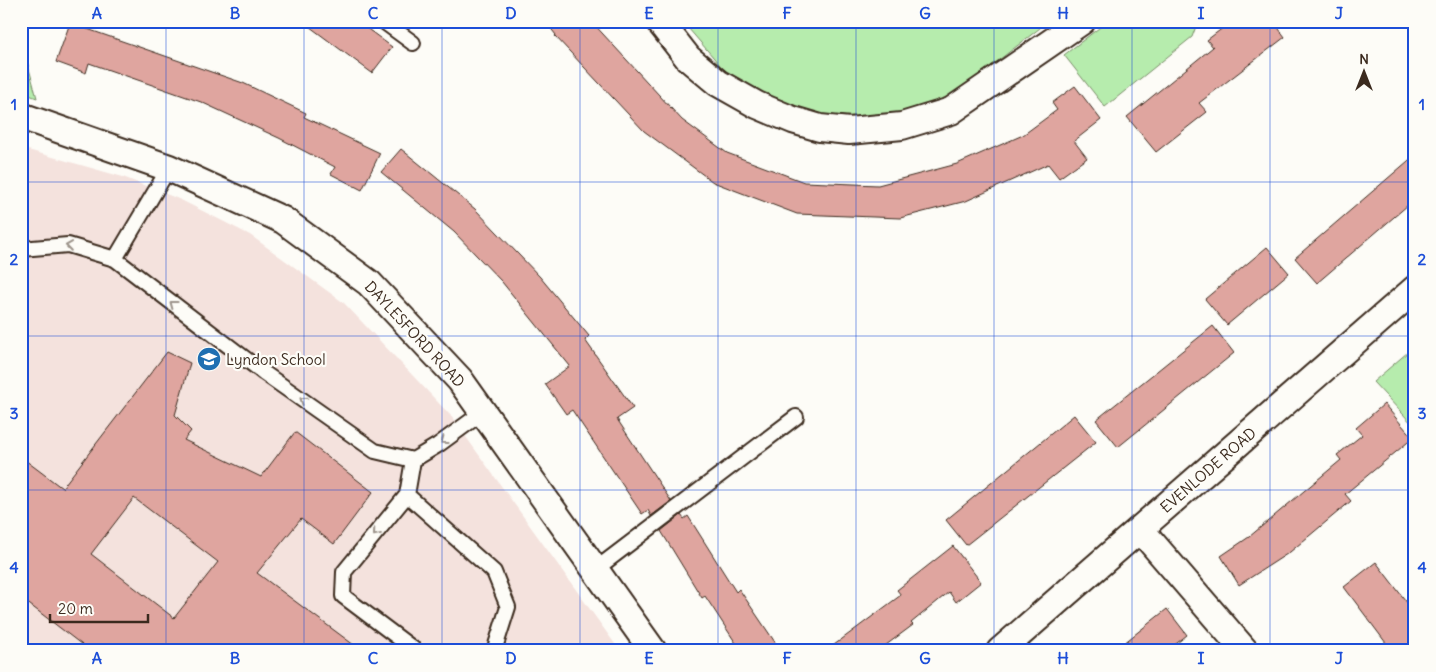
<svg xmlns="http://www.w3.org/2000/svg" width="1436" height="672" font-family="Delius,sans-serif">
<style>
.built{fill:#f4e2dd}
.green{fill:#b6ecad;stroke:#788b66}
.building{fill:#dfa59f;stroke:#3b2a1e;fill-rule:evenodd}
.lines{fill:none;stroke-linecap:round;stroke-linejoin:round}
.service-casing{stroke:#3b2a1e;stroke-width:18}
.minor-casing{stroke:#3b2a1e;stroke-width:30}
.path{stroke:#3b2a1e;stroke-width:3;stroke-dasharray:5 4;stroke-linecap:butt}
.service{stroke:#fdfcf7;stroke-width:14}
.minor{stroke:#fdfcf7;stroke-width:26}
.oneway{stroke:#9c938a}
.grid{fill:none;stroke:#1d4ed8;stroke-width:1;stroke-opacity:0.55}
.labels{text-anchor:middle;dominant-baseline:central;stroke-width:4.5;stroke-linejoin:round;paint-order:stroke}
.street-label{font-size:15px;fill:#3b2a1e;stroke:#fdfcf7}
.poi-label{font-size:15px;fill:#3b2a1e;stroke:#fdfcf7;text-anchor:start}
.neatline{fill:none;stroke:#1d4ed8;stroke-width:2}
.grid-label{font-size:16px;text-anchor:middle;font-weight:bold;fill:#1d4ed8}
</style>
<rect width="100%" height="100%" fill="#fdfcf7"/>
<filter id="ink" filterUnits="userSpaceOnUse"><feTurbulence type="fractalNoise" baseFrequency=".02" numOctaves="2"/><feDisplacementMap in="SourceGraphic" scale="10" xChannelSelector="R" yChannelSelector="G"/><feConvolveMatrix kernelMatrix="1 2 1 2 8 2 1 2 1" color-interpolation-filters="sRGB"/></filter>
<g filter="url(#ink)">
<path class="built" d="M 21,148 L 123,177 L 181,200 L 250,235 L 344,303 L 451,416 L 620,651 L 21,651 Z"/>
<path class="green" d="M 682,21 L 1049,21 L 954,95 L 885,118 L 798,114 L 732,79 Z
M 1108,21 L 1198,21 L 1192,37 L 1105,107 L 1064,55 Z
M 21,39 L 37,98 L 21,92 Z
M 1415,346 L 1415,427 L 1373,382 Z"/>
<path class="building" d="M 302,21 L 357,21 L 392,47 L 372,73 Z
M 545,21 L 591,21 L 682,120 L 727,153 L 804,182 L 878,185 L 957,164 L 1023,135 L 1057,110 L 1052,103 L 1075,86 L 1101,120 L 1074,141 L 1087,158 L 1059,178 L 1048,164 L 966,201 L 900,218 L 797,214 L 713,182 L 644,131 L 555,36 L 556,35 Z
M 1232,21 L 1273,21 L 1285,37 L 1199,103 L 1207,112 L 1156,152 L 1127,117 L 1213,47 L 1207,40 Z
M 70,23 L 243,83 L 306,113 L 304,117 L 380,153 L 362,190 L 331,174 L 335,167 L 279,138 L 201,102 L 89,63 L 86,73 L 56,62 Z
M 401,149 L 475,209 L 540,277 L 589,336 L 585,340 L 633,408 L 617,419 L 671,501 L 651,516 L 648,510 L 642,514 L 572,410 L 566,414 L 545,384 L 570,366 L 502,282 L 454,232 L 381,172 Z
M 1415,155 L 1415,199 L 1317,283 L 1295,258 Z
M 1267,247 L 1289,273 L 1227,325 L 1205,299 Z
M 1213,326 L 1234,353 L 1118,447 L 1096,420 Z
M 167,352 L 190,363 L 175,415 L 191,431 L 184,440 L 261,477 L 295,432 L 373,492 L 334,544 L 301,519 L 257,573 L 362,651 L 90,651 L 21,598 L 21,457 L 62,488 ZM 134,498 L 218,562 L 174,618 L 91,554 Z
M 1384,404 L 1413,438 L 1345,494 L 1351,501 L 1290,552 L 1239,585 L 1221,556 L 1249,537 L 1341,460 L 1337,455 L 1362,435 L 1356,428 Z
M 1074,415 L 1096,442 L 966,545 L 946,520 Z
M 681,515 L 684,519 L 688,516 L 736,592 L 739,589 L 781,651 L 741,651 L 705,596 L 702,598 L 661,531 Z
M 953,546 L 981,582 L 956,602 L 949,592 L 911,623 L 913,625 L 878,651 L 826,651 L 901,595 L 897,590 Z
M 1376,562 L 1415,613 L 1415,651 L 1392,651 L 1344,587 Z
M 1167,609 L 1187,635 L 1167,651 L 1114,651 Z"/>
<g class="lines">
<g class="service-casing">
<path id="service" d="M 383,21 L 413,43
M 21,249 L 68,245 L 115,259 L 264,373 L 375,451 L 413,460 L 438,445 L 483,412
M 115,259 L 169,168
M 413,460 L 407,495 L 344,572 L 343,596 L 416,651
M 407,495 L 494,572 L 508,607 L 495,648 L 493,651
M 596,569 L 796,417"/>
</g>
<g class="minor-casing">
<path id="minor" d="M 659,21 L 688,58 L 718,83 L 757,105 L 793,120 L 820,128 L 849,131 L 902,126 L 951,111 L 1082,21
M 21,116 L 169,168 L 283,220 L 369,283 L 460,380 L 653,651
M 1140,529 L 1245,651
M 1000,651 L 1415,289"/>
</g>
<path class="path" d="M 21,66 L 27,87"/>
<use href="#service" class="service"/>
<use href="#minor" class="minor"/>
</g>
<defs><path id="oneway-chevron" d="M-2-3.5L2.5 0L-2 3.5" fill="none" stroke-width="1.6" stroke-linecap="round" stroke-linejoin="round" transform="scale(1.25)"/></defs>
<g class="oneway">
<use href="#oneway-chevron" transform="translate(69 246) rotate(-172)"/>
<use href="#oneway-chevron" transform="translate(173 304) rotate(-143)"/>
<use href="#oneway-chevron" transform="translate(303 400) rotate(-145)"/>
<use href="#oneway-chevron" transform="translate(444 441) rotate(144)"/>
<use href="#oneway-chevron" transform="translate(376 533) rotate(130)"/>
</g>
</g>
<path class="grid" d="M 166,21 L 166,651M 304,21 L 304,651M 442,21 L 442,651M 580,21 L 580,651M 718,21 L 718,651M 856,21 L 856,651M 994,21 L 994,651M 1132,21 L 1132,651M 1270,21 L 1270,651M 21,182 L 1415,182M 21,336 L 1415,336M 21,490 L 1415,490"/>
<defs>
<g id="school-disc" transform="scale(1.25)"><circle r="9.5" fill="#1f6fb2" stroke="#fdfcf7"/><path d="M0-5L7-2L0 1L-7-2ZM-4 1L0 2.5L4 1V4Q0 6-4 4Z" fill="#fff"/></g>
</defs>
<g fill-rule="evenodd">
<use href="#school-disc" x="209" y="359"/>
</g>
<g class="labels">
<g class="street-label">
<text transform="translate(415 334) rotate(47)">DAYLESFORD ROAD</text>
<text transform="translate(1208 470) rotate(-41)">EVENLODE ROAD</text>
</g>
<g class="poi-label">
<text x="226" y="359">Lyndon School</text>
</g>
</g>
<rect width="1436" height="672" fill="none" stroke="#fdfcf7" stroke-width="55"/>
<g transform="translate(1364 72)" stroke="#fdfcf7" stroke-width="4" paint-order="stroke">
<path d="M0-4L9 19L0 12L-9 19Z" fill="#3b2a1e"/>
<text y="-8" font-size="14" font-weight="bold" text-anchor="middle" fill="#3b2a1e">N</text>
</g>
<path d="M50 614v8h98v-8" fill="none" stroke="#3b2a1e" stroke-width="2.5"/>
<text x="58" y="614" font-size="15" fill="#3b2a1e" stroke="#fdfcf7" stroke-width="4" paint-order="stroke">20 m</text>
<rect x="28" y="28" width="1380" height="616" class="neatline"/>
<g class="grid-label">
<text x="97" y="19">A</text>
<text x="235" y="19">B</text>
<text x="373" y="19">C</text>
<text x="511" y="19">D</text>
<text x="649" y="19">E</text>
<text x="787" y="19">F</text>
<text x="925" y="19">G</text>
<text x="1063" y="19">H</text>
<text x="1201" y="19">I</text>
<text x="1339" y="19">J</text>
<text x="14" y="110">1</text>
<text x="1422" y="110">1</text>
<text x="14" y="265">2</text>
<text x="1422" y="265">2</text>
<text x="14" y="419">3</text>
<text x="1422" y="419">3</text>
<text x="14" y="573">4</text>
<text x="1422" y="573">4</text>
<text x="97" y="664">A</text>
<text x="235" y="664">B</text>
<text x="373" y="664">C</text>
<text x="511" y="664">D</text>
<text x="649" y="664">E</text>
<text x="787" y="664">F</text>
<text x="925" y="664">G</text>
<text x="1063" y="664">H</text>
<text x="1201" y="664">I</text>
<text x="1339" y="664">J</text>
</g>
</svg>
